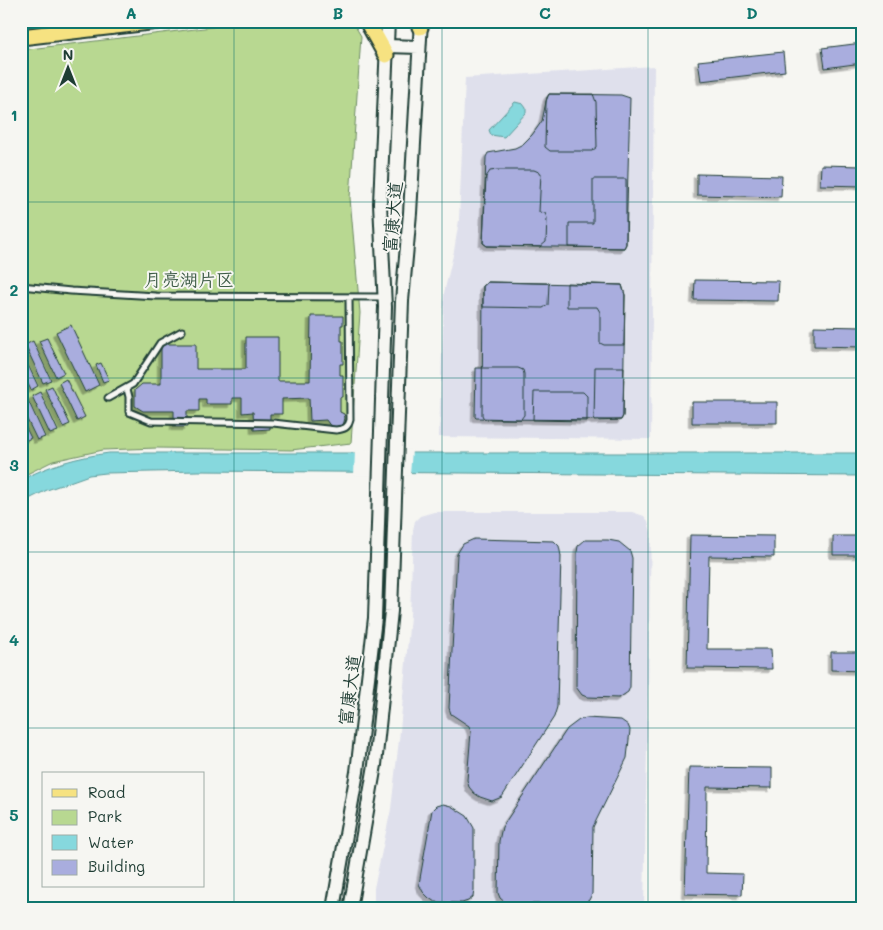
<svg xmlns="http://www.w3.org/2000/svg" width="883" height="930" font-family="Mali,'LXGW WenKai TC',sans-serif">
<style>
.built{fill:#dfe0ec}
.green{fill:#b8d891;stroke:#6c8a62}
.water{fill:#86d8dd;stroke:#5d9a99}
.pier{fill:#f6f6f2}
.building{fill:#a9adde;stroke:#1f3d34;filter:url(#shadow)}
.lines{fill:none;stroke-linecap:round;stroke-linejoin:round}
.service-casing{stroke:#1f3d34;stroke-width:9}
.tertiary-casing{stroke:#1f3d34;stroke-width:16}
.primary-casing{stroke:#1f3d34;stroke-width:19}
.service{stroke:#f6f6f2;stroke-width:5}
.tertiary{stroke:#f6f6f2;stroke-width:12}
.primary{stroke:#f6e281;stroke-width:15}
.grid{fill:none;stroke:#0f766e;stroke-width:1;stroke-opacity:0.55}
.labels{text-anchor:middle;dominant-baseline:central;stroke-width:4;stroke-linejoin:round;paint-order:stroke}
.street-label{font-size:18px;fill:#1f3d34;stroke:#f6f6f2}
.park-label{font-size:18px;fill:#3e5c47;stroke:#f6f6f2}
.neatline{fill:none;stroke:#0f766e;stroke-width:2}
.grid-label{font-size:16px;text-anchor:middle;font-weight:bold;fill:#0f766e}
</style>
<defs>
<filter id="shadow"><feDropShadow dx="-3.5" dy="3.5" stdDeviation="0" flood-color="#0004"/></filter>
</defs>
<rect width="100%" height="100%" fill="#f6f6f2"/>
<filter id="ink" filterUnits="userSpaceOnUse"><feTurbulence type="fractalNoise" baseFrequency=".02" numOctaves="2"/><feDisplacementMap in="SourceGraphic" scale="10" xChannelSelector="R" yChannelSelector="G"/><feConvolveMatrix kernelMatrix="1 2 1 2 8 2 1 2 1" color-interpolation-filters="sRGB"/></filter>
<g filter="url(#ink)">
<path class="built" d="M 654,66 L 651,439 L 439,437 L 444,293 L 454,251 L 459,220 L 465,78 Z
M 434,512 L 632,512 L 644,516 L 648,521 L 651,532 L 644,909 L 376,909 L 374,904 L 374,888 L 391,809 L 400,731 L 410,616 L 413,530 L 415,521 L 420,516 Z"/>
<path class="green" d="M 243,21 L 352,21 L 361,36 L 350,198 L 360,313 L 351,443 L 291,450 L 157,448 L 103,450 L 53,461 L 21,477 L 21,50 L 212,27 Z"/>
<path class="water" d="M 515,102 L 523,104 L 526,108 L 526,113 L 504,137 L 491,135 L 489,130 Z
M 109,453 L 862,453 L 862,476 L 198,471 L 106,473 L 89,475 L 47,490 L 21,503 L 21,480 C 49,465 78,457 109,453 Z"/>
<path class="pier" d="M 412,450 L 410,475 L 354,475 L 355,451 Z"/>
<path class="building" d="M 862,43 L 862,63 L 825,68 L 822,48 Z
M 783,52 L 785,71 L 701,81 L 698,61 Z
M 549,94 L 621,95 L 630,98 L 626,244 L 624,248 L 487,246 L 483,243 L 486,157 L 488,153 L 515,148 L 523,144 L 532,135 L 542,121 L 547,97 Z
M 549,94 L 593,94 L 596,102 L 597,147 L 592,151 L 550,151 L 545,147 L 546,101 Z
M 821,165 L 862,166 L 862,186 L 820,185 Z
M 497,170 L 534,170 L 541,173 L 539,212 L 545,213 L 547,218 L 546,242 L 540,247 L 487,246 L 483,243 L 486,177 L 490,171 Z
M 697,174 L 782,176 L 781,197 L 697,195 Z
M 593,179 L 626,179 L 626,244 L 624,248 L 569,247 L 569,223 L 593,223 Z
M 695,280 L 779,281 L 778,301 L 694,300 Z
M 488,282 L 622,285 L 625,295 L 623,416 L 621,420 L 484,419 L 482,415 L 483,286 Z
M 488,282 L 549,283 L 548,305 L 543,308 L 483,307 L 483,286 Z
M 567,283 L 622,285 L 625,295 L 624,345 L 604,345 L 600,343 L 600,312 L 597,307 L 567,307 Z
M 311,316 L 343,316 L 343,325 L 341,325 L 341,341 L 343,341 L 343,364 L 340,364 L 340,375 L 343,375 L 343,397 L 340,397 L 340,412 L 344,414 L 345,418 L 343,426 L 337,428 L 331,427 L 326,420 L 310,421 L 309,398 L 282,399 L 282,414 L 270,414 L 270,429 L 254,430 L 253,412 L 242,413 L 242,398 L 232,398 L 232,404 L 206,404 L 206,399 L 199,399 L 199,411 L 187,411 L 187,427 L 174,427 L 174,411 L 143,411 L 135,406 L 135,390 L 142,384 L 161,384 L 161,344 L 196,344 L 196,369 L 246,369 L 246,337 L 278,337 L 278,381 L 310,381 Z
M 71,325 L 99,385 L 85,392 L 56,332 Z
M 814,326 L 862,327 L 862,347 L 814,346 Z
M 47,338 L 64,373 L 56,377 L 39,341 Z
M 33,341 L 51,380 L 43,383 L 25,345 Z
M 21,350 L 38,386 L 31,390 L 21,370 Z
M 101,363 L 109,380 L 103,382 L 96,365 Z
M 595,367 L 624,367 L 623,416 L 621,420 L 594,421 Z
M 476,368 L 518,368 L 523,370 L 524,374 L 524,415 L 521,419 L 476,418 L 475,417 Z
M 66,379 L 85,417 L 77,421 L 59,383 Z
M 52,386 L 70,424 L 63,427 L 45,389 Z
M 40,392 L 58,431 L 50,434 L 32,396 Z
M 534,392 L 583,392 L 587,396 L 587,421 L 533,420 Z
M 27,398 L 45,437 L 37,440 L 21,407 L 21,401 Z
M 692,402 L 777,402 L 777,423 L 692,423 Z
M 21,418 L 31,438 L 23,442 L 21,438 Z
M 690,535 L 774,536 L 774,557 L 709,556 L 707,649 L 771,649 L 772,669 L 687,668 Z
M 833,536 L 862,536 L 862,555 L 833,555 Z
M 474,539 L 554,541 L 559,546 L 561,556 L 557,707 L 554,717 L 502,797 L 492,801 L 480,797 L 474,793 L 469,787 L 467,780 L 471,732 L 469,726 L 451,714 L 449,708 L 457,554 L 463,544 Z
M 585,540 L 608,540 L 619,542 L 630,551 L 632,558 L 630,687 L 628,692 L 619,698 L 587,697 L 582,695 L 576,687 L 577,552 L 578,546 Z
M 831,652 L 862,652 L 862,671 L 831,670 Z
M 586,718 L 621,720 L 628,725 L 630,730 L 627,758 L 593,827 L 592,894 L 589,900 L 585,903 L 578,904 L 507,904 L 500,898 L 498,893 L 499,841 L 502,827 L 567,729 L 579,720 Z
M 689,767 L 772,768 L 772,788 L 707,787 L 706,873 L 743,874 L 742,895 L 685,894 Z
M 443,804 L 451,806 L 467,816 L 474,828 L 474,890 L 473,897 L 468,901 L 462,903 L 435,902 L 429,898 L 423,892 L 419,884 L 432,810 L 436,806 Z
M 781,904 L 840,905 L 840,909 L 781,909 Z"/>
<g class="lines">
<g class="service-casing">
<path id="service" d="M 21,286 L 71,291 L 156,296 L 384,297
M 127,389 L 129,397 L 129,412 L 151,421 L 273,423 L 336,430 C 344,429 348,428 350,420 L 349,297
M 108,398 L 133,384 L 160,343 L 182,331"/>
</g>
<g class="tertiary-casing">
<path id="tertiary" d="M 387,46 L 419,47
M 333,909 L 357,772 L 375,618 L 385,307 L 380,203 L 388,21
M 350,909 L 375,765 L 391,611 L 402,301 L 410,213 L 421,21"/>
</g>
<g class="primary-casing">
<path id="primary" d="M 367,21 L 386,55
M 420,27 L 423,21
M 21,37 L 158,21"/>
</g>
<use href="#service" class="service"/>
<use href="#tertiary" class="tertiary"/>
<use href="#primary" class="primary"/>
</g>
</g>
<path class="grid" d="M 234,21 L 234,909M 442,21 L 442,909M 648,21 L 648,909M 21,202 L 862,202M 21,378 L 862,378M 21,552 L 862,552M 21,728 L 862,728"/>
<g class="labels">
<g class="street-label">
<text transform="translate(392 217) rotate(-85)">富康大道</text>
<text transform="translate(349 690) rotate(-83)">富康大道</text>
</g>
<g class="park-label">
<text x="189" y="279">月亮湖片区</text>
</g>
</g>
<rect width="883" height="930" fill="none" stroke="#f6f6f2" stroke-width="55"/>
<rect x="42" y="772" width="162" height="115" fill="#f6f6f2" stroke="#a0aca6"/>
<rect x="52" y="789" width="25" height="8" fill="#f6e281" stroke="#a0aca6"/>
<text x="88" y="798" font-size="15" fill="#1f3d34">Road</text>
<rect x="52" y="810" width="25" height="15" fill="#b8d891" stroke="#a0aca6"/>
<text x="88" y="822" font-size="15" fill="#1f3d34">Park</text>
<rect x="52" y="835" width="25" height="15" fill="#86d8dd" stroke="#a0aca6"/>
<text x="88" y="848" font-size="15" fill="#1f3d34">Water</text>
<rect x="52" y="860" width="25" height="15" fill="#a9adde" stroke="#a0aca6"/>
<text x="88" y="872" font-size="15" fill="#1f3d34">Building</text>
<g transform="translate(68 68)" stroke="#f6f6f2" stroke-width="4" paint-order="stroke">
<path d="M0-4L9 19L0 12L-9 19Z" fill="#1f3d34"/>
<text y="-8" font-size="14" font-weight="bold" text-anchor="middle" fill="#1f3d34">N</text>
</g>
<rect x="28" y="28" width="828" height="874" class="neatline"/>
<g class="grid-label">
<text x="131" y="19">A</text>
<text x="338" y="19">B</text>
<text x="545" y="19">C</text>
<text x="752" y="19">D</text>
<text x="14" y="121">1</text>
<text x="14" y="296">2</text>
<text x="14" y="471">3</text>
<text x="14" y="646">4</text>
<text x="14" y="821">5</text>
</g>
</svg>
